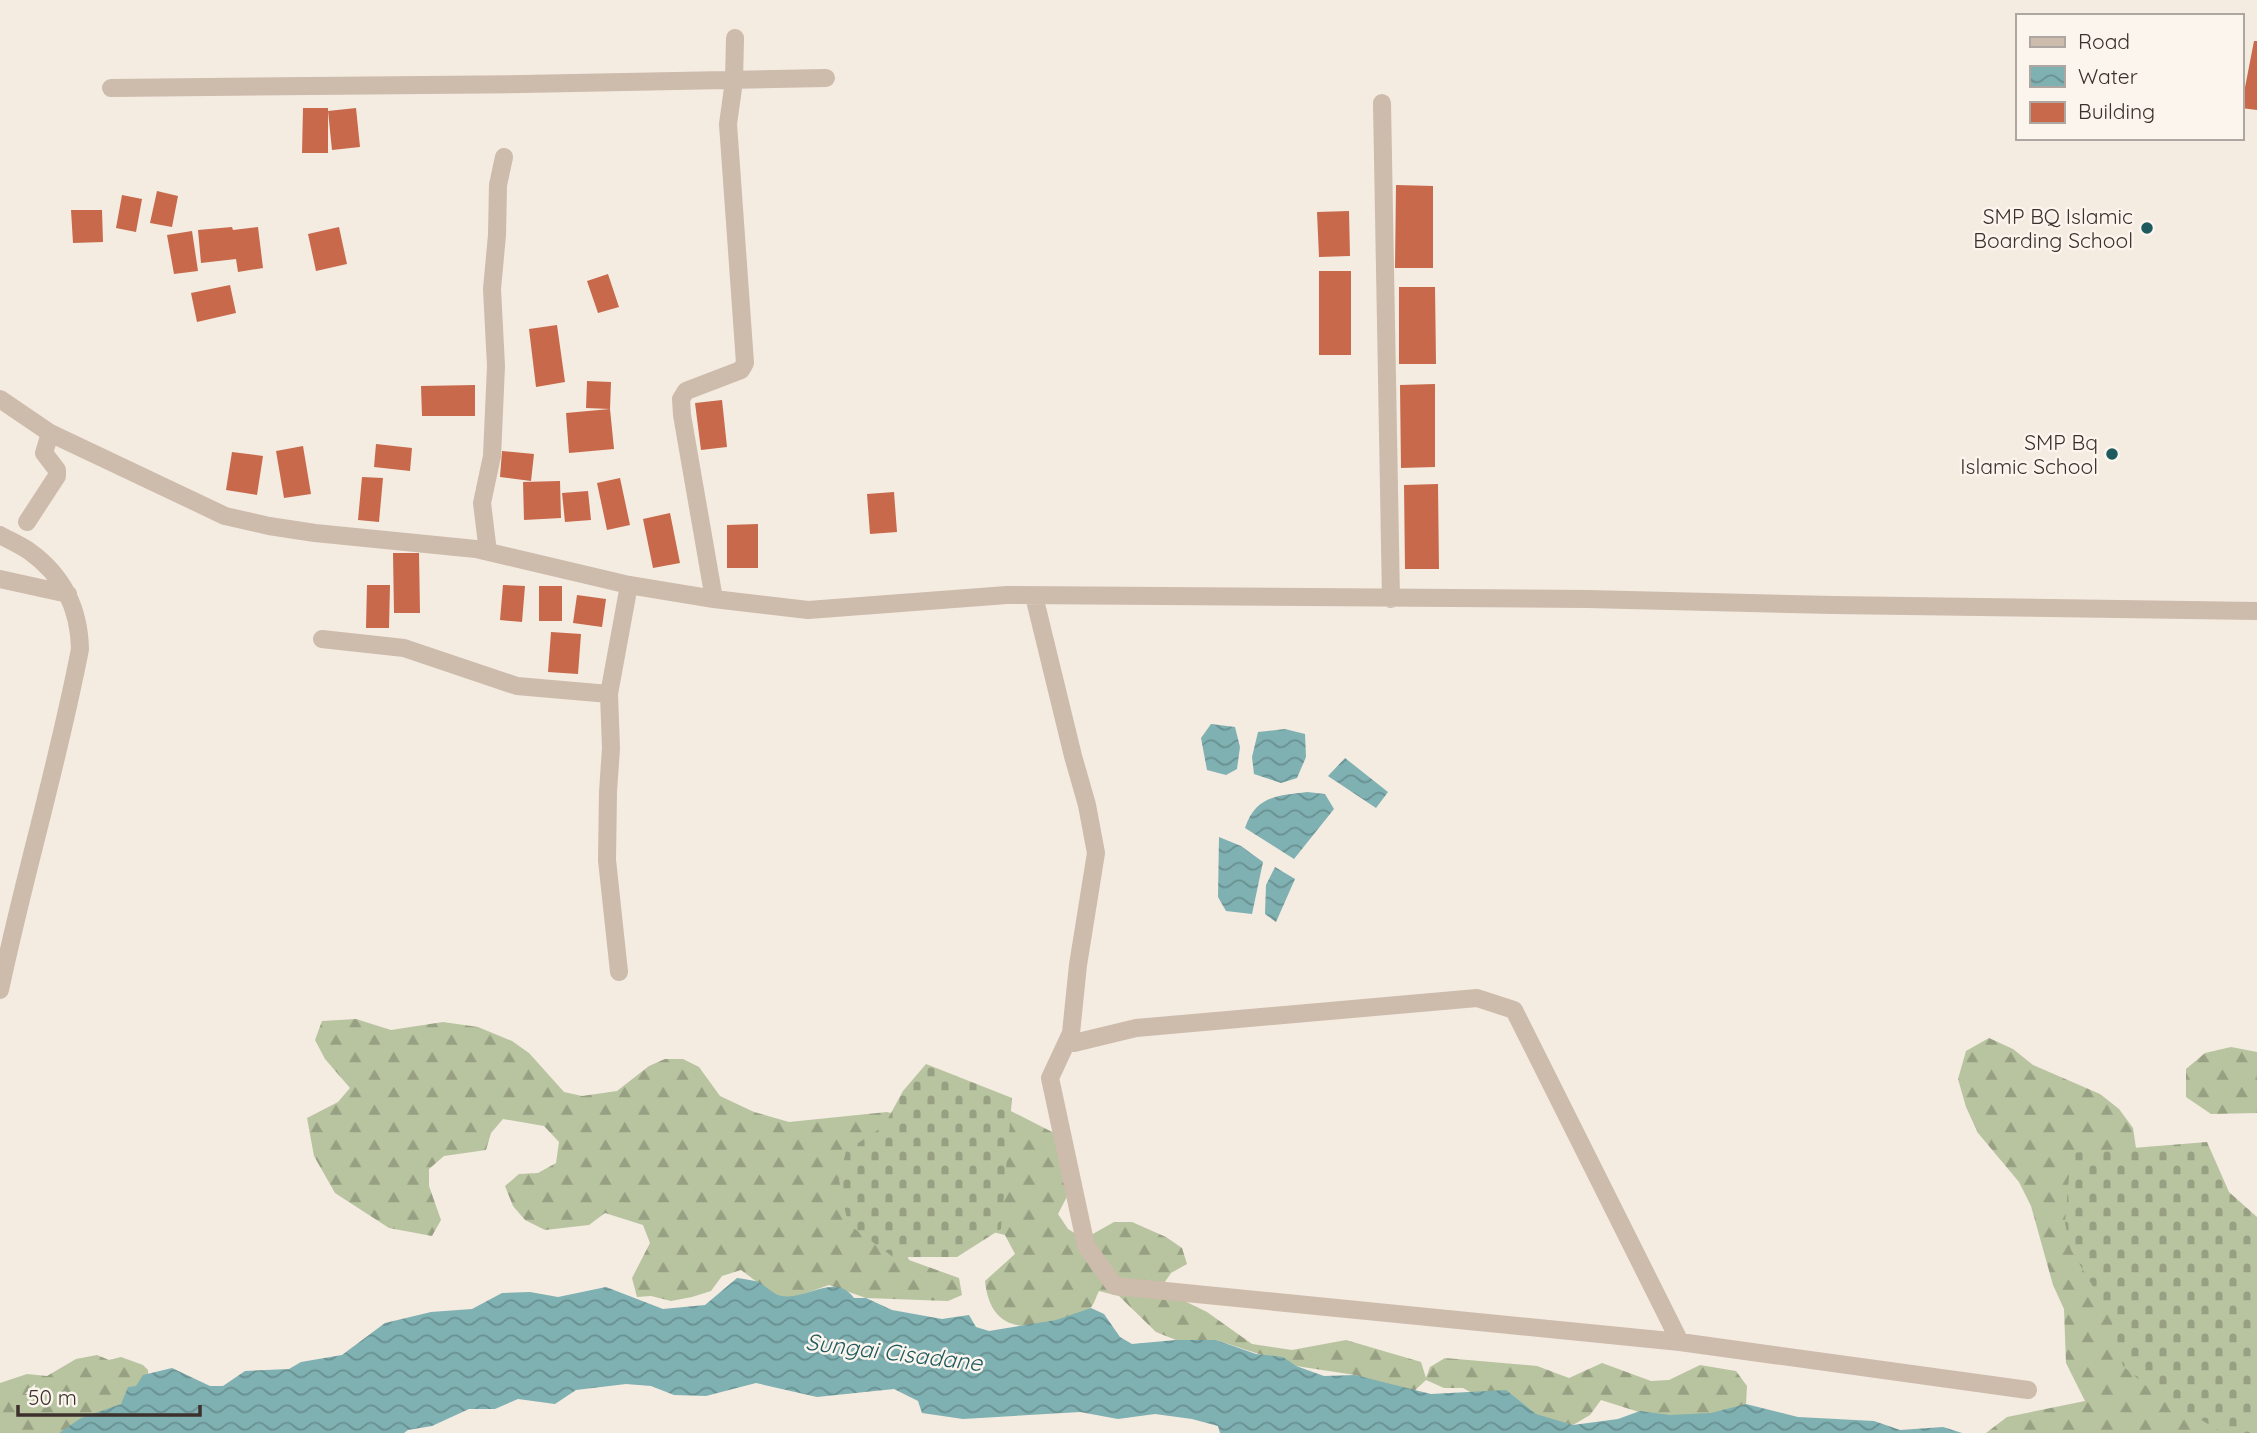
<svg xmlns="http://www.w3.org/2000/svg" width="2257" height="1433" font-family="Quicksand,sans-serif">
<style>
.forest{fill:url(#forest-firs)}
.cemetery{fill:url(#cemetery-stones)}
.water{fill:url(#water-waves)}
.building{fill:#c8694b}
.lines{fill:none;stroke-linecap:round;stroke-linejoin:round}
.minor{stroke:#cdbbac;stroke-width:18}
.poi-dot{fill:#1f5a5e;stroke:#fbf5ee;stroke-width:2.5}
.labels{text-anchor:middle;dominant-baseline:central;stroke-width:5;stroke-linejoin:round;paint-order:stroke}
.poi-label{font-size:21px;fill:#3b302b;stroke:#fbf5ee;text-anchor:end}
.water-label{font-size:23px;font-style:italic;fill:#1f5a5e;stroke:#fbf5ee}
</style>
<defs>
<pattern id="forest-firs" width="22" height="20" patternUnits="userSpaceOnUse" patternTransform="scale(1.75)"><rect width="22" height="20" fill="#b8c4a0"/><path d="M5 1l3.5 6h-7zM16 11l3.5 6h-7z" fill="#97a083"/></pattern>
<pattern id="cemetery-stones" width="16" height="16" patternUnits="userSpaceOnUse" patternTransform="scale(1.75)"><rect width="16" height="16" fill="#b8c4a0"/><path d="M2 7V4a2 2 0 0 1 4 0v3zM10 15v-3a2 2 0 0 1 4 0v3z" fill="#97a083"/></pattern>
<pattern id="water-waves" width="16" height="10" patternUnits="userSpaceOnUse" patternTransform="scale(1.75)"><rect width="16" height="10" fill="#7fb0b2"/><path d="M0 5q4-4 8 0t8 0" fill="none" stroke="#699091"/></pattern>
</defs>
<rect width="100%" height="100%" fill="#f4ebe1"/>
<path class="forest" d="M 356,1019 L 391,1030 L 443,1022 L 478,1027 L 512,1041 L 529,1053 L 564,1092 L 582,1096 L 617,1091 L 649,1066 L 665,1059 L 683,1059 L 699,1067 L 720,1096 L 754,1112 L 789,1122 L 887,1112 L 903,1116 L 1005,1108 L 1056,1134 L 1076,1179 L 1058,1214 L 1068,1229 L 1084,1239 L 1114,1222 L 1132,1222 L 1166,1237 L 1182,1248 L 1187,1264 L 1171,1273 L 1160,1289 L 1207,1312 L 1252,1344 L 1292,1350 L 1346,1340 L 1421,1362 L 1426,1378 L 1430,1367 L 1445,1358 L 1537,1366 L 1569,1378 L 1602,1363 L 1651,1381 L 1669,1380 L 1700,1365 L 1736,1371 L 1747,1386 L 1746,1404 L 1733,1417 L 1658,1418 L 1601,1400 L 1590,1415 L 1573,1425 L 1497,1407 L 1463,1388 L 1444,1388 L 1426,1380 L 1412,1393 L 1355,1375 L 1296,1366 L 1216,1340 L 1176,1340 L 1156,1332 L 1119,1296 L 1099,1291 C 1096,1296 1095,1302 1092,1306 C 1084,1317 1070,1320 1057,1323 C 1018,1331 990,1327 985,1281 L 1015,1254 L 1005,1235 L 985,1230 L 902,1242 L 909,1260 L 959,1278 L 962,1295 L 948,1301 L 866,1298 L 829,1285 L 792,1298 L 771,1298 L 757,1282 L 741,1270 L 722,1276 L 711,1291 L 692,1297 L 671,1301 L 651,1296 L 637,1297 L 632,1278 L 650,1243 L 643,1225 L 605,1213 L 589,1225 L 545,1230 L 525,1220 L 513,1206 L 505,1186 L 519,1174 L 538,1173 L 556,1163 L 559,1142 L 544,1126 L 503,1119 L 491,1133 L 486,1150 L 444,1156 L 429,1169 L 429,1186 L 441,1220 L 432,1236 L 389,1228 L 335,1193 L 314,1156 L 307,1118 L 338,1102 L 350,1088 L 325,1059 L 315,1040 L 322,1021 Z
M 1989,1038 L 2013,1049 L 2033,1065 L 2100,1094 L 2119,1109 L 2133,1128 L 2140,1175 L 2257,1433 L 1986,1433 L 2007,1417 L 2085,1401 L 2066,1363 L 2064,1309 L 2053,1285 L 2031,1206 L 2019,1182 L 1978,1133 L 1966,1107 L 1958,1079 L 1966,1051 Z
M 2231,1047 L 2257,1052 L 2257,1113 L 2211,1114 L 2186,1097 L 2186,1069 L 2205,1053 Z
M 97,1355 L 109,1360 L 121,1357 L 143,1365 L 148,1370 L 149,1382 L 107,1415 L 66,1433 L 0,1433 L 0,1383 L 27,1374 L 47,1376 L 76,1359 Z"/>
<path class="cemetery" d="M 926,1064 L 1012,1098 L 1001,1229 L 957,1257 L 893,1257 L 848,1224 L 839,1180 L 846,1151 L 884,1126 L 903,1091 Z
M 2207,1142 L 2229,1192 L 2257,1217 L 2257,1433 L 2224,1433 L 2157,1395 L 2123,1366 L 2110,1315 L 2071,1250 L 2065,1223 L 2071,1153 Z"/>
<path class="water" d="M 1211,724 L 1235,727 L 1240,747 L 1237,769 L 1226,775 L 1207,770 L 1201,738 Z
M 1285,729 L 1305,734 L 1306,757 L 1297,778 L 1281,783 L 1254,774 L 1252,757 L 1258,732 Z
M 1345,758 L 1388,792 L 1376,808 L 1328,776 Z
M 1307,792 L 1325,794 L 1334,809 L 1294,859 L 1245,828 C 1256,795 1278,796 1307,792 Z
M 1219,837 L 1241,846 L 1263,862 L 1252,914 L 1226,911 L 1218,897 Z
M 1275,867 L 1295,879 L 1276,922 L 1265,914 L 1266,885 Z
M 737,1278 C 744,1279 752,1280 759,1282 C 766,1286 774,1295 782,1296 C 808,1300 835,1272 854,1298 L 866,1298 L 892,1310 L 942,1319 L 969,1315 L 976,1327 L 989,1331 L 1056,1320 L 1091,1308 L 1104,1314 L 1120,1337 L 1132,1344 L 1176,1340 L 1216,1340 L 1256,1354 L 1283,1357 L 1296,1366 L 1324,1376 L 1355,1375 L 1431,1394 L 1506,1390 L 1536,1414 L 1573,1425 L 1618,1419 L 1640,1411 L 1670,1415 L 1711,1413 L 1746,1404 L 1798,1417 L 1874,1421 L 1900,1430 L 1943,1427 L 1962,1433 L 1220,1433 L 1218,1426 L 1192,1419 L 1155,1414 L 1118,1419 L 1080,1412 L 963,1419 L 922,1413 L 918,1401 L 894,1389 L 817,1397 L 756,1383 L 706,1396 L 674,1395 L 651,1386 L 626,1384 L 576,1390 L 555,1404 L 518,1399 L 495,1409 L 469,1409 L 432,1426 L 408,1430 L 404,1433 L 59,1433 L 81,1418 L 121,1404 L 128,1387 L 136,1386 L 143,1375 L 172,1368 L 210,1386 L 223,1386 L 245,1371 L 289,1369 L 301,1362 L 342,1355 L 385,1323 L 431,1312 L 472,1309 L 502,1293 L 530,1292 L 558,1297 L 606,1287 L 663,1309 L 705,1305 Z"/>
<path class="building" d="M 2254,41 L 2257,41 L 2257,110 L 2241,108 Z
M 303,108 L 328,108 L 328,153 L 302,153 Z
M 356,108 L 360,147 L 332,150 L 328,111 Z
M 1396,185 L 1433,186 L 1433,268 L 1395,268 Z
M 157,191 L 178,196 L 172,227 L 150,223 Z
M 122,195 L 142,199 L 136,232 L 116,228 Z
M 71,210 L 102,210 L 103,242 L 73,243 Z
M 1349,211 L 1350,256 L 1319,257 L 1317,212 Z
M 232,227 L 233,230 L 258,227 L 263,268 L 238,272 L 236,259 L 201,263 L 198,230 Z
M 339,227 L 347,264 L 316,271 L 308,234 Z
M 192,231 L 198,271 L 174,274 L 167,235 Z
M 1319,271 L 1351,271 L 1351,355 L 1319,355 Z
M 608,274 L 619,307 L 598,313 L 587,281 Z
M 230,285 L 236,313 L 197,322 L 191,293 Z
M 1399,287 L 1435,287 L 1436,364 L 1399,364 Z
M 557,325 L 565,382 L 536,387 L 529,329 Z
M 587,381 L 611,382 L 610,409 L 614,449 L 569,453 L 566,413 L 610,409 L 586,408 Z
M 1435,384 L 1435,467 L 1401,468 L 1400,385 Z
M 475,385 L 475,416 L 422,416 L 421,386 Z
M 722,400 L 727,447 L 701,450 L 695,403 Z
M 376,444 L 412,448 L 410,471 L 374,467 Z
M 303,446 L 311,494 L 284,498 L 276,451 Z
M 502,451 L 534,454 L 531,481 L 500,477 Z
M 232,452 L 263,456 L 257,495 L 226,490 Z
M 362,477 L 383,478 L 379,522 L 358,520 Z
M 620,478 L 630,525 L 607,530 L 597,483 Z
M 560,481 L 561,518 L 524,520 L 523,482 Z
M 1438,484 L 1439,569 L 1405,569 L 1404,485 Z
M 588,491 L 591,520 L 565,522 L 562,493 Z
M 894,492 L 897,532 L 870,534 L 867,494 Z
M 670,513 L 680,563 L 653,568 L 643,519 Z
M 758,524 L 758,568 L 727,568 L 727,525 Z
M 393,553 L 419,553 L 420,613 L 394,613 Z
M 367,585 L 390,585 L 389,628 L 366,628 Z
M 503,585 L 525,586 L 522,622 L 500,620 Z
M 539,586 L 562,586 L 562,621 L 539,621 Z
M 577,595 L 606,599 L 602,627 L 573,623 Z
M 551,632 L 581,634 L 578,674 L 548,672 Z"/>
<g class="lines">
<path class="minor" d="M 111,88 L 523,84 L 826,78
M 1382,103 L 1391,599
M 0,399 L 50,433 L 225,516 L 269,526 L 315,533 L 476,549 L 629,585 L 714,599 L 808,610 L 1007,595 L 1588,599 L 1833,605 L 2257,611
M 27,522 L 57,476 L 57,470 L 44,453 L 50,433
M 0,535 C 9,540 20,545 29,551 C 64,576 79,608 80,649 C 58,764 24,876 0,990
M 488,552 L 482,503 L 492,456 L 496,366 L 492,289 L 497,235 L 498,185 L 504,157
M 0,579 L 68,594
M 1034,596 L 1073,756 L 1087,805 L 1096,853 L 1078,965 L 1071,1033 L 1074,1043 L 1136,1028 L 1477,998 L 1514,1010 L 1680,1342 L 2028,1390
M 714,599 L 682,415 L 681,399 L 686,391 L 741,370 L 745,363 L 728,124 L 734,81 L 735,38
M 322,639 L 404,648 L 517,686 L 609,694
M 619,972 L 607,860 L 608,792 L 611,748 L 609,694 L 629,585
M 1071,1033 L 1050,1078 L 1086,1246 L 1115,1286 L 1680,1342"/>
</g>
<g class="poi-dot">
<circle cx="2147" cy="228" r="7"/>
<circle cx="2112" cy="454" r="7"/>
</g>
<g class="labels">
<g class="poi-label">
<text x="2133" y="216">SMP BQ Islamic<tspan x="2133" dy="24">Boarding School</tspan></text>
<text x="2098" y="442">SMP Bq<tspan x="2098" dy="24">Islamic School</tspan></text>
</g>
<g class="water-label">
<text transform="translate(894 1352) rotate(7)">Sungai Cisadane</text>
</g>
</g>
<rect x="2016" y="14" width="228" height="126" fill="#fbf5ee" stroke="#aea6a0" stroke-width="2"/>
<rect x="2030" y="37" width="35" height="10" fill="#cdbbac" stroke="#aea6a0" stroke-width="2"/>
<text x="2078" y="49" font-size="21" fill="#3b302b">Road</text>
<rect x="2030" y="66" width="35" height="21" fill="url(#water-waves)" stroke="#aea6a0" stroke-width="2"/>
<text x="2078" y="84" font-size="21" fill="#3b302b">Water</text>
<rect x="2030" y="102" width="35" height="21" fill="#c8694b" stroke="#aea6a0" stroke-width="2"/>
<text x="2078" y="119" font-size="21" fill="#3b302b">Building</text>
<path d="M18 1405v10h182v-10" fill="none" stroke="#3b302b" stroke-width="3.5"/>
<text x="28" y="1405" font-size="21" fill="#3b302b" stroke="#fbf5ee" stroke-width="5" paint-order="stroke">50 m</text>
</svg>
